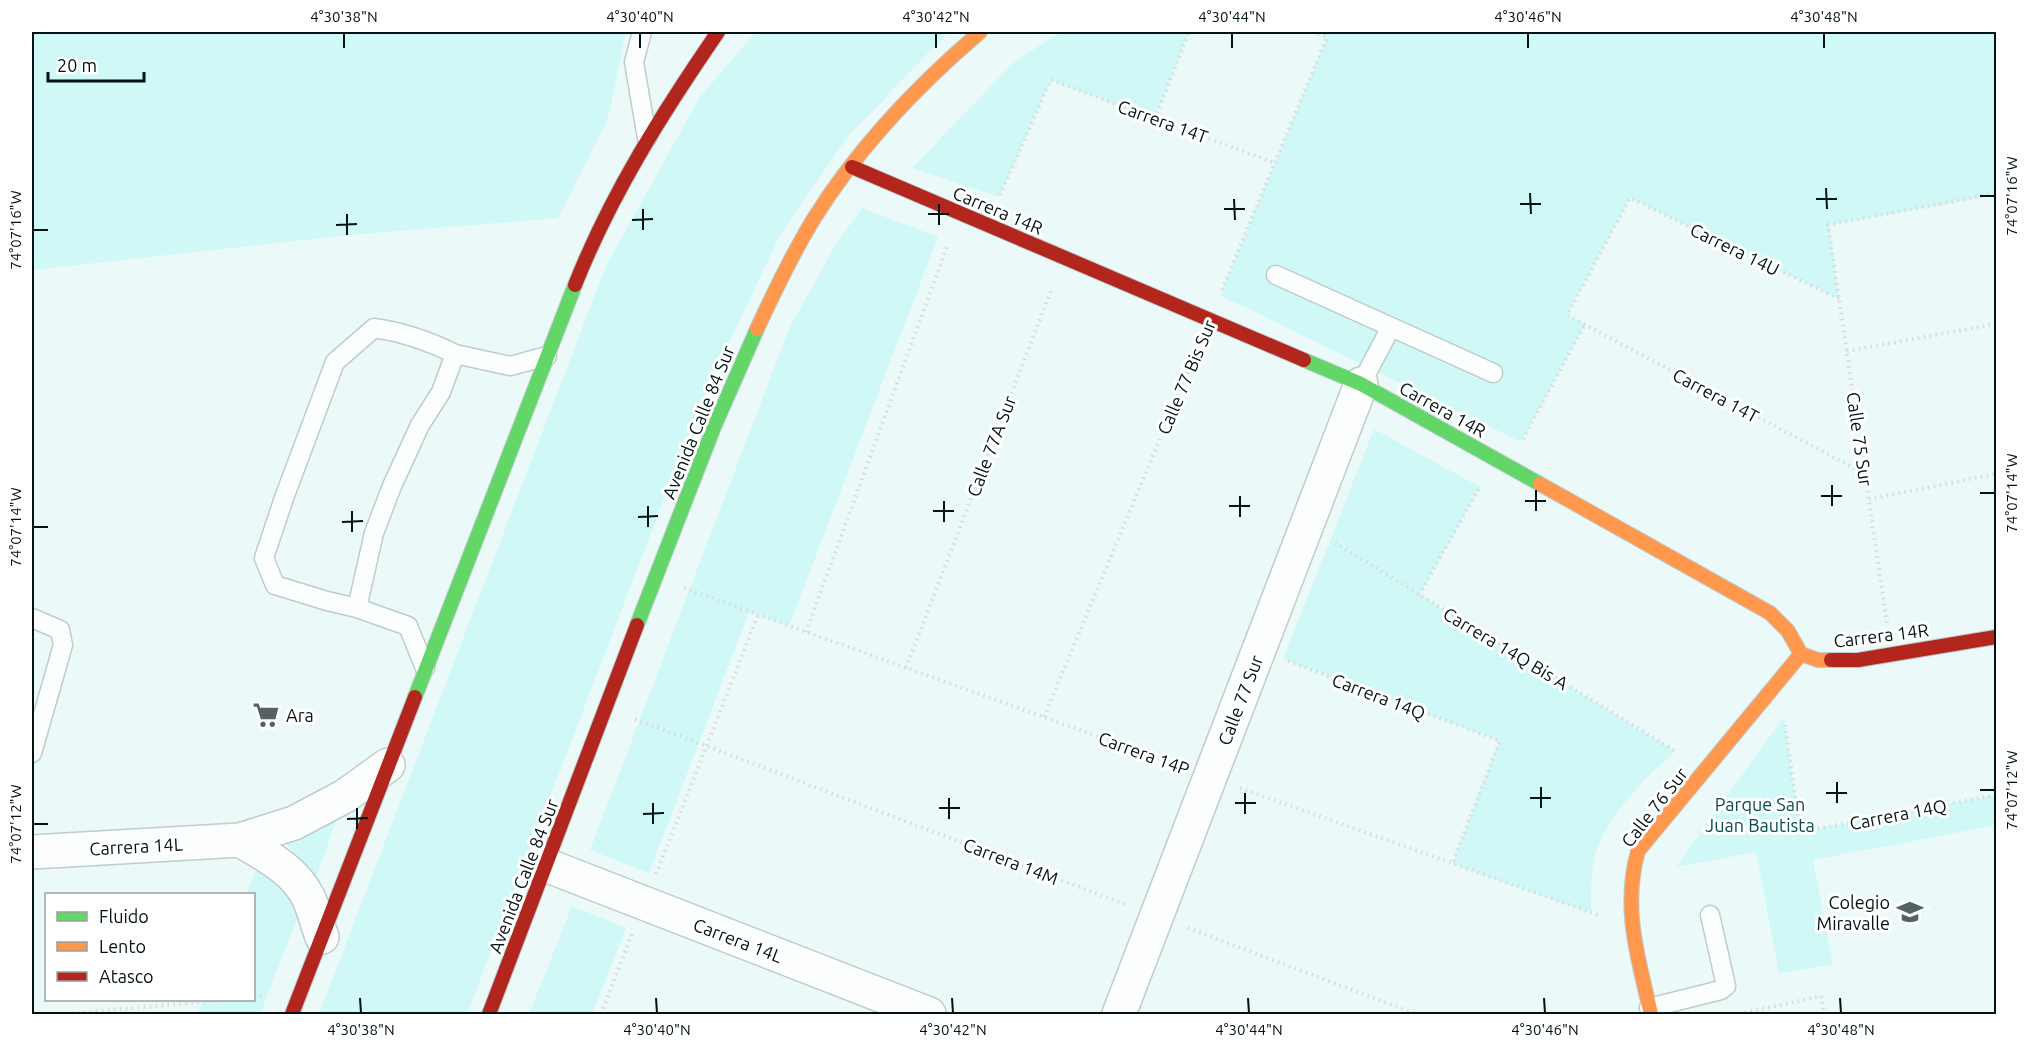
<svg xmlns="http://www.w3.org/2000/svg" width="2028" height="1046" font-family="Ubuntu,sans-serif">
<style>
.green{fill:#cff8f7}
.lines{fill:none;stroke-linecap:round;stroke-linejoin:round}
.lane-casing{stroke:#becccc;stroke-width:21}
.street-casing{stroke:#becccc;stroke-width:36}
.fast-casing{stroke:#becccc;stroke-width:16}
.slow-casing{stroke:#becccc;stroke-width:16}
.jam-casing{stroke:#becccc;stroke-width:16}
.path{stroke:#d7dbdb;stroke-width:4;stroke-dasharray:1.5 4.5;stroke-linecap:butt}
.lane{stroke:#fcfefe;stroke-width:18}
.street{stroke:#fcfefe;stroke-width:33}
.fast{stroke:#63d668;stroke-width:14}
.slow{stroke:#ff974d;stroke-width:14}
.jam{stroke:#b3261e;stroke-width:14}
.ticks{fill:none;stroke:#031212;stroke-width:2}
.labels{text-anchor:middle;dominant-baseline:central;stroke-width:6;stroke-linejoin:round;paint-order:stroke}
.street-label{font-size:18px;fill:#031212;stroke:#fff}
.poi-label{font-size:18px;fill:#031212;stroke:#fff;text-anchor:start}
.park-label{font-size:18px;fill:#084d4d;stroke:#fff}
.neatline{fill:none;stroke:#031212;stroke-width:2}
.ticks-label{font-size:15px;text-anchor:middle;fill:#031212}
</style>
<rect width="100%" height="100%" fill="#ebf9f8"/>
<path class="green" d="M 32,32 L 626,32 L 608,118 L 558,218 L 348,235 L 32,270 Z
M 756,32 L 948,32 L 846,139 L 780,235 L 701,402 L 467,1014 L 319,1014 L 606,266 L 700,97 Z
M 1061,32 L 1189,32 L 1155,119 L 1051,80 L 999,197 L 912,168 L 1014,62 Z
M 1314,32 L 1996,32 L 1996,195 L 1829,225 L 1839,299 L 1630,198 L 1567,315 L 1585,324 L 1521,442 L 1220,295 L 1327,37 Z
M 862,208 L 938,237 L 789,626 L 749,612 L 649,873 L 590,850 L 789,329 L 836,244 Z
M 1374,429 L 1480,487 L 1420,595 L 1675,751 C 1646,778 1608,813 1596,853 C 1590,872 1591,893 1591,913 L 1452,864 L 1499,741 L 1283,659 Z
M 1784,717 L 1800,832 L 1996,795 L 1996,825 L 1813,860 L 1833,964 L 1779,973 L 1756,852 L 1676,867 Z
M 337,818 L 315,880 L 285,842 Z
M 258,865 L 288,893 L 298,916 L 260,1014 L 197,1014 L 203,1000 L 254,1000 L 254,894 L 246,894 Z
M 572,906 L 626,928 L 592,1014 L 529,1014 Z"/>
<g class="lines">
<g class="lane-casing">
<path id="lane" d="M 642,32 L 634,62 L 647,138
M 1276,275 L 1493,373
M 1361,384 L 1391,327
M 357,608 L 327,601 L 275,585 L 264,558 L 284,498 L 335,362 L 374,328 C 403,332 429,341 455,354
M 32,618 L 60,630 L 63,645 L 32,753
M 425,668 L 408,626 L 357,608 L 374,533 L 392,486 L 420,425 L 441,392 L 455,354 L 510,366 L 547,356
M 1649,1008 L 1721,990 L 1726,986 L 1710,915"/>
</g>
<g class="street-casing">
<path id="street" d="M 240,840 C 265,855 294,869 308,897 C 314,909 317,924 322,937
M 32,852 L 240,840 L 294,823 L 345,796 L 388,765
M 546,865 L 929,1014
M 1119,1014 L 1361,384"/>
</g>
<g class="fast-casing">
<path id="fast" d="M 1304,360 L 1361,384 L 1540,484
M 637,625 L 714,427 L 757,329
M 415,697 L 575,285"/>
</g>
<g class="slow-casing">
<path id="slow" d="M 757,329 C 774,292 792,255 813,220 C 857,149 917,86 980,32
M 1540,484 L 1770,613 L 1788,631 L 1801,654 L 1818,660 L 1831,660
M 1651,1014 C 1638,958 1622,908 1638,851 L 1801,654"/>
</g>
<g class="jam-casing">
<path id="jam" d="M 852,167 L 1304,360
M 575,285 C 611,194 663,112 718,32
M 1831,660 L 1858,660 L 1996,637
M 292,1014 L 415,697
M 489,1014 L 637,625"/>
</g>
<path class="path" d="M 1155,119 L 1189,32
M 1000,195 L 1051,80 L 1275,163
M 1222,290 L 1327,37 L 1314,32
M 1839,299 L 1630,198 L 1567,315 L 1865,474
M 1847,351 L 1996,324
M 1523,439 L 1585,324
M 1869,499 L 1996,474
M 1335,543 L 1677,752
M 684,588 L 1180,766
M 1419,595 L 1479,488
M 1887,623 L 1828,225 L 1996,193
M 806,632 L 948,244
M 1288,661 L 1500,741 L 1452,864
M 906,668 L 1052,288
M 1044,717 L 1197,350
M 635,719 L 1127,905
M 1785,725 L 1800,832 L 1996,795
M 1240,788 L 1598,915
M 656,874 L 758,615
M 1188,928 L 1416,1014
M 254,996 L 264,995
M 66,1014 L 221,1000
M 601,1014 L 632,934
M 1739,1014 L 1821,996 L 1824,1014"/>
<use href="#lane" class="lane"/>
<use href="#street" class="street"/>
<use href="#fast" class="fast"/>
<use href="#slow" class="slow"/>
<use href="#jam" class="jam"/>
</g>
<path class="ticks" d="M 344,33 L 344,48M 640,33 L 640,48M 936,33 L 936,48M 1232,33 L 1232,48M 1528,33 L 1528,48M 1824,33 L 1824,48M 1826,188 L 1827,209M 1530,193 L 1531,214M 1980,196 L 1995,196M 1234,199 L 1235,220M 1816,199 L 1837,199M 939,204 L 939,225M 1520,204 L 1541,204M 643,209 L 643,230M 1224,209 L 1245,209M 347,214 L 347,235M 928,214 L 949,214M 632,220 L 653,219M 336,225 L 357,224M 33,230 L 48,230M 1832,485 L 1832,506M 1536,490 L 1536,511M 1980,493 L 1995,493M 1240,496 L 1240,517M 1821,496 L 1842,496M 944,501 L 944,522M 1525,501 L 1546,501M 648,506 L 648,527M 1229,506 L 1250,506M 352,511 L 352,532M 933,511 L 954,511M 638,517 L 658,516M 342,522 L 363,521M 33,527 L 48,527M 1837,782 L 1837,803M 1541,787 L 1541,808M 1980,790 L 1995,790M 1245,793 L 1245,814M 1826,793 L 1847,793M 949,798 L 949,819M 1530,798 L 1551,798M 653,803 L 653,824M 1235,803 L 1256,803M 357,808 L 357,829M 939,808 L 960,808M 643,814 L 664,813M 347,819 L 368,818M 33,824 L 48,824M 360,998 L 361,1013M 656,998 L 657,1013M 952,998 L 953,1013M 1248,998 L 1249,1013M 1544,998 L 1545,1013M 1840,998 L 1841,1013"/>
<defs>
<g id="supermarket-bare" transform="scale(2.07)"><path d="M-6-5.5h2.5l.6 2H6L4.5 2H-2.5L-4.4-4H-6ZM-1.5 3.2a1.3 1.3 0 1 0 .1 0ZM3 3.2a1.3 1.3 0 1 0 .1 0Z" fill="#546362" stroke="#fff" stroke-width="2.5" paint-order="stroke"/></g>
<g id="school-bare" transform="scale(2.07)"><path d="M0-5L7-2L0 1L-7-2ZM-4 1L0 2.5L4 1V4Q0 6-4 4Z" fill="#546362" stroke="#fff" stroke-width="2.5" paint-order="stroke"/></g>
</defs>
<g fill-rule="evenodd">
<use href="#supermarket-bare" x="266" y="715"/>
<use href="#school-bare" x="1910" y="912"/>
</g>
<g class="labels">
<g class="street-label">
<text transform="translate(1163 121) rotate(20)">Carrera 14T</text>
<text transform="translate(998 210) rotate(23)">Carrera 14R</text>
<text transform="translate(1735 249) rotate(26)">Carrera 14U</text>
<text transform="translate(1186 377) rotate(-67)">Calle 77 Bis Sur</text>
<text transform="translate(1716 395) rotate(28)">Carrera 14T</text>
<text transform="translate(1443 409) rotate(29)">Carrera 14R</text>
<text transform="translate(698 422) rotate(-68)">Avenida Calle 84 Sur</text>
<text transform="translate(1860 439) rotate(82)">Calle 75 Sur</text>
<text transform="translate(991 446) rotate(-69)">Calle 77A Sur</text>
<text transform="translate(1881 635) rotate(-7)">Carrera 14R</text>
<text transform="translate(1506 648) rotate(31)">Carrera 14Q Bis A</text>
<text transform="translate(1379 696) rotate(21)">Carrera 14Q</text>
<text transform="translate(1240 700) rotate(-69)">Calle 77 Sur</text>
<text transform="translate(1144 753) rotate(20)">Carrera 14P</text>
<text transform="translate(1654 807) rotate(-52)">Calle 76 Sur</text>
<text transform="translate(1898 814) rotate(-11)">Carrera 14Q</text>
<text transform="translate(136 846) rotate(-3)">Carrera 14L</text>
<text transform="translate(1011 861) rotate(21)">Carrera 14M</text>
<text transform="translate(523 876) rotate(-69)">Avenida Calle 84 Sur</text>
<text transform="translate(738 940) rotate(21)">Carrera 14L</text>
</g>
<g class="poi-label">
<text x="286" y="715">Ara</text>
<text x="1890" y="902" text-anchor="end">Colegio<tspan x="1890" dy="21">Miravalle</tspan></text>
</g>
<g class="park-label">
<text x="1760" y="804">Parque San<tspan x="1760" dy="21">Juan Bautista</tspan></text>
</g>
</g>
<rect width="2028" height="1046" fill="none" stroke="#ffffff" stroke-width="66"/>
<rect x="45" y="893" width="210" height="108" fill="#ffffff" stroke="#9aa0a0" stroke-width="1.5"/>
<rect x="57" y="912" width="30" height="9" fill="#63d668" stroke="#9aa0a0" stroke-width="1.5"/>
<text x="99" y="923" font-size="18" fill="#031212">Fluido</text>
<rect x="57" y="942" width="30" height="9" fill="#ff974d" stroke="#9aa0a0" stroke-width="1.5"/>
<text x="99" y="953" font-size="18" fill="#031212">Lento</text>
<rect x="57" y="972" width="30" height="9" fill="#b3261e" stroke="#9aa0a0" stroke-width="1.5"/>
<text x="99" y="983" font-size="18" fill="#031212">Atasco</text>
<path d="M48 72v9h96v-9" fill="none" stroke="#031212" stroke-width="3"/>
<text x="57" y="72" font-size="18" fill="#031212" stroke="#ffffff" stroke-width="4.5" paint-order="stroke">20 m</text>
<rect x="33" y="33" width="1962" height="980" class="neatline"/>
<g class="ticks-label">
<text x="344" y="22">4°30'38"N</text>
<text x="640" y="22">4°30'40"N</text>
<text x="936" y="22">4°30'42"N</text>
<text x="1232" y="22">4°30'44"N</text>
<text x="1528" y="22">4°30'46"N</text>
<text x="1824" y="22">4°30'48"N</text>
<text transform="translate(2012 196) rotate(-90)" y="5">74°07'16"W</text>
<text transform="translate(16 230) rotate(-90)" y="5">74°07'16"W</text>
<text transform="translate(2012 493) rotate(-90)" y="5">74°07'14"W</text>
<text transform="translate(16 527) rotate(-90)" y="5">74°07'14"W</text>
<text transform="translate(2012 790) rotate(-90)" y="5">74°07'12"W</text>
<text transform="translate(16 824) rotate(-90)" y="5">74°07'12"W</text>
<text x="361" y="1035">4°30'38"N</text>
<text x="657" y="1035">4°30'40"N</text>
<text x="953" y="1035">4°30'42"N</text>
<text x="1249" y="1035">4°30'44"N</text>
<text x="1545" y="1035">4°30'46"N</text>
<text x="1841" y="1035">4°30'48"N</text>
</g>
</svg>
